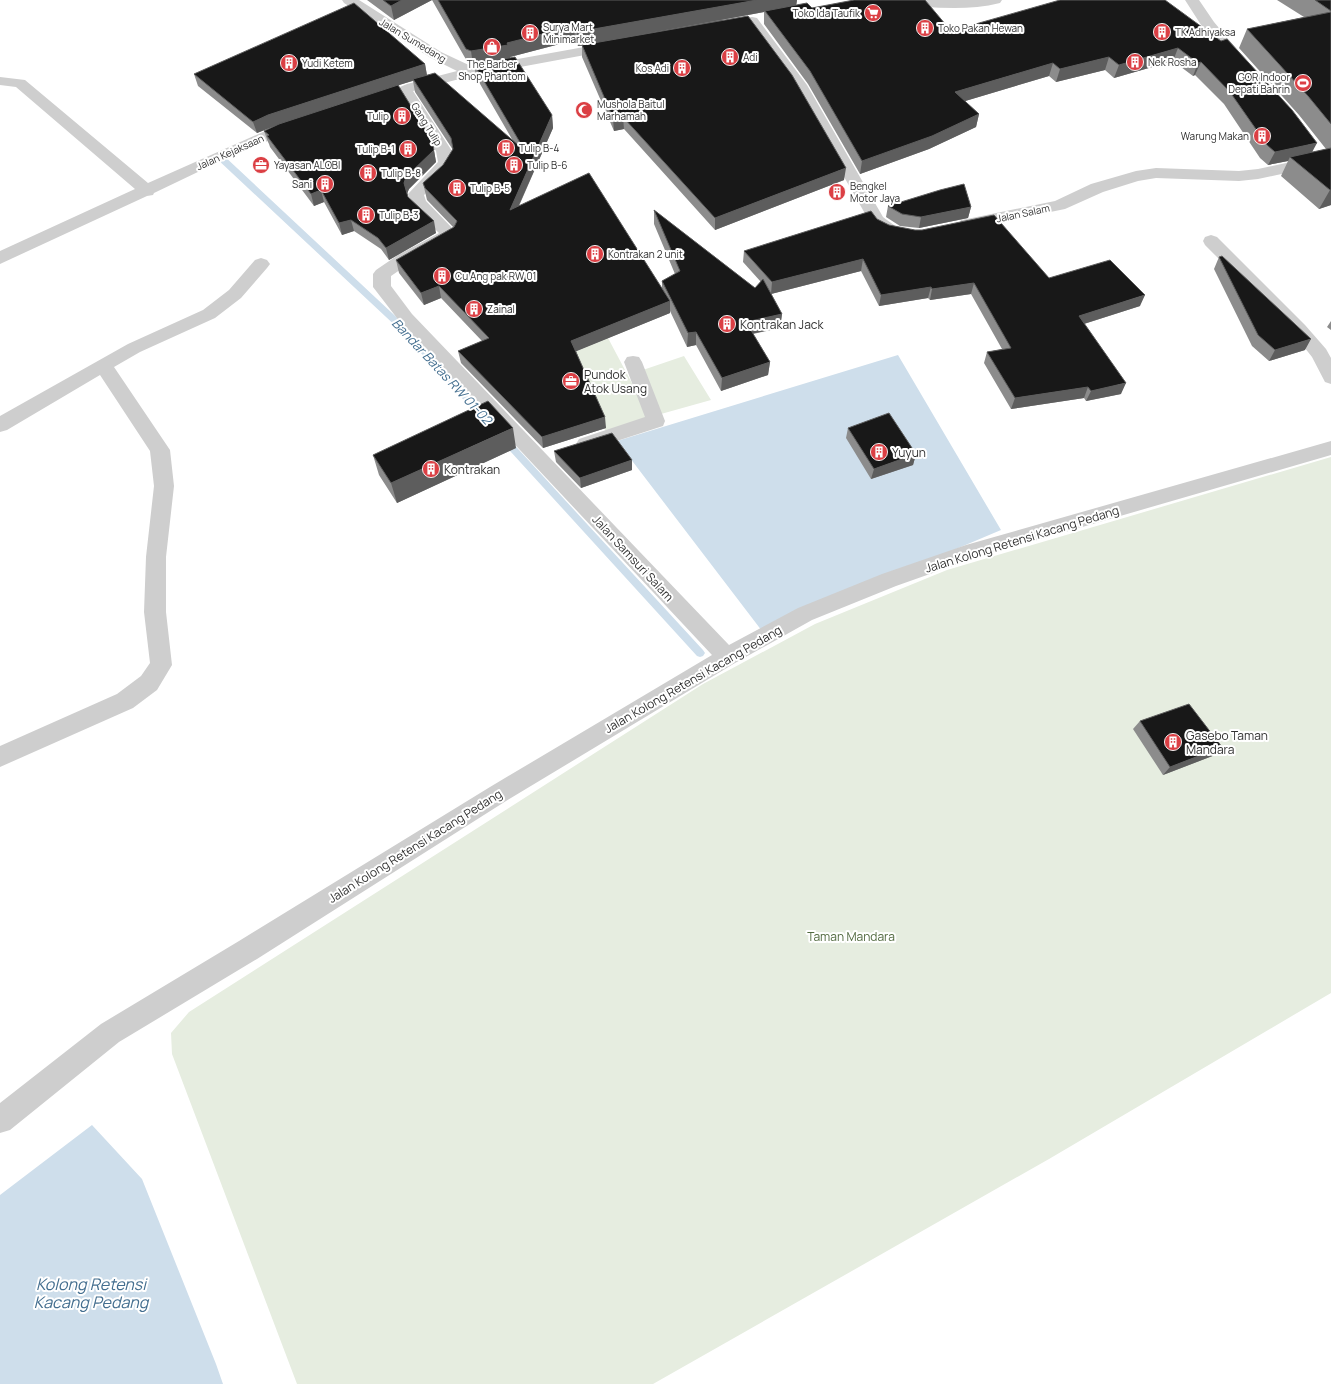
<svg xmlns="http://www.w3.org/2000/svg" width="1331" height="1384" font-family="Manrope,sans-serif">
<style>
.green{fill:#e6ede0}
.water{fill:#cedeeb}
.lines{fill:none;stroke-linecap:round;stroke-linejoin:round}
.stream{fill:#cedeeb;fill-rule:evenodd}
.minor{fill:#cecece;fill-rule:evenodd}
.wall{fill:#8c8c8c}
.shaded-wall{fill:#5d5d5d}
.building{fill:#181818;stroke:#5d5d5d}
.labels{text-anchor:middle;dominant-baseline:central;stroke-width:4;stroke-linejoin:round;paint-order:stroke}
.far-poi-label{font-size:10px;fill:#313131;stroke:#fff;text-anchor:start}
.far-street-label{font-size:10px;fill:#313131;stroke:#fff}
.poi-label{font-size:12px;fill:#313131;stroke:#fff;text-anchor:start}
.street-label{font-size:12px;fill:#313131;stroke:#fff}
.park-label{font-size:12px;fill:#526a40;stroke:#fff}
.water-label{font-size:13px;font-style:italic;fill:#436e8f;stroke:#fff}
.near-water-label{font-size:16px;font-style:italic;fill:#436e8f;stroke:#fff}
</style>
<rect width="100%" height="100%" fill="#fff"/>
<path class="green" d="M 608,338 L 651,419 L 606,432 L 572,353 Z
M 684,356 L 711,400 L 661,414 L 637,372 Z
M 1331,457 L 1331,993 L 1049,1159 L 653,1384 L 297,1384 L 172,1054 L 171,1033 L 189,1012 L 703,684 L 815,624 L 947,570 Z"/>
<path class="water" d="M 898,355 L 1001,530 L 762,631 L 617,441 Z
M 92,1125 L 142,1179 L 216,1364 L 223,1384 L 0,1384 L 0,1195 Z"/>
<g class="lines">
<path class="stream" d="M 216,154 L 222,154 L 407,327 L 487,415 L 488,417 L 487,419 L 481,419 L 401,331 L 216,158 Z
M 504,436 L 507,437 L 703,650 L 705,653 L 703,656 L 700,657 L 697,656 L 501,441 L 500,439 Z"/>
<path class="minor" d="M 342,0 L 359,0 L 441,52 L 473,67 L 612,42 L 617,43 L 619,46 L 617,49 L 612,50 L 471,76 L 413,91 L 452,151 L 454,162 L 444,176 L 424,195 L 426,201 L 458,234 L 456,238 L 410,263 L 391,276 L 391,286 L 412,314 L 729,645 L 798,608 L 882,574 L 966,545 L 1331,441 L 1331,455 L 975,558 L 896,586 L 812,620 L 735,663 L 506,801 L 257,959 L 119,1042 L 10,1130 L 0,1133 L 0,1103 L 101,1024 L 239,941 L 490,787 L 712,655 L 400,322 L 373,287 L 373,274 L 376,270 L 398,255 L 439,233 L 412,207 L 408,194 L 438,162 L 436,151 L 397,90 L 400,87 L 407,84 L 457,71 L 431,58 L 344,3 Z
M 885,0 L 1002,0 L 1000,3 C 964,12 929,7 892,4 L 887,3 Z
M 1185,0 L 1199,0 L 1214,22 L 1246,60 L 1248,63 L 1246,66 L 1241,67 L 1236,66 L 1203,28 Z
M 752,17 L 757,18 L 807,85 L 883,217 C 889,222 901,229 904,234 L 902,238 C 889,241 880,232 871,224 L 792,86 L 745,21 L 747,18 Z
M 0,77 L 25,80 L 148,183 L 272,128 L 294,120 L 299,122 L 302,125 L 299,128 L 225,159 L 154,193 L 153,195 L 147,196 L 0,264 L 0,251 L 135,189 L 16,87 L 0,85 Z
M 1323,155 L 1331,157 L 1331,167 L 1323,165 L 1258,179 L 1239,181 L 1156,178 L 1138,181 L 1103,192 L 1065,209 L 967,229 L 961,228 L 959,224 L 961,220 L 967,219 L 1055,201 L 1091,184 L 1136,171 L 1156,168 L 1239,171 L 1258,169 Z
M 1211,235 L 1217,237 L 1305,325 L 1326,349 L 1331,358 L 1331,384 L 1325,382 L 1312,357 L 1293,333 L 1205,245 L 1203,241 L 1205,237 Z
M 261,258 L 267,260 L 270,264 L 267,268 L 241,298 L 215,318 L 140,352 L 114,367 L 170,450 L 174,486 L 166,557 L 166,612 L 172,665 L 157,690 L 133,708 L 0,767 L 0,746 L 117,694 L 141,676 L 150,663 L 144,612 L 146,557 L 154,486 L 150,451 L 100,375 L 7,430 L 0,432 L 0,416 L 128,344 L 203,310 L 229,290 L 255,260 Z
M 633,356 L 639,357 L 642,362 L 665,421 L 663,426 L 586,451 L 579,449 L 576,444 L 579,439 L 645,417 L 624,362 L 627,357 Z"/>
</g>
<path class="wall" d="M 367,0 L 797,0 L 796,5 L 951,31 L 1165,0 L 1313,152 L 1326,149 L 1299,115 L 1239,48 L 1247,29 L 1304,17 L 1277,0 L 1331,0 L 1331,205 L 1319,209 L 1281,176 L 1288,161 L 1268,165 L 1260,158 L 1224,104 L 1195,75 L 1193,76 L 1173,61 L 1114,78 L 1105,70 L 1056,82 L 1049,76 L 965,101 L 979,114 L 976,127 L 929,149 L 860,174 L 808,84 L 764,24 L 764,12 L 722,20 L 844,180 L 715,230 L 624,129 L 614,131 L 582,57 L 582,46 L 578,46 L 575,40 L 510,57 L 510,58 L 552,115 L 553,128 L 519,206 L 662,288 L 662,281 L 675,274 L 654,224 L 654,210 L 755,288 L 761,282 L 743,262 L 744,251 L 877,219 L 889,225 L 1049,278 L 1140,306 L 1084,324 L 1121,394 L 1086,401 L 1084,398 L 1011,409 L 984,363 L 987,352 L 1002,349 L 971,294 L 930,300 L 928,298 L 879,306 L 861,271 L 771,294 L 782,314 L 780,328 L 753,334 L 770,362 L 768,375 L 721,391 L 696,345 L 687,347 L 670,311 L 670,313 L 576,351 L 606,428 L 543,448 L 461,363 L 458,351 L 482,341 L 441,298 L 424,305 L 399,273 L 396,260 L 454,228 L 427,200 L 423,183 L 443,165 L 453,150 L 415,92 L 413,81 L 398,85 L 432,140 L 436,162 L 409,189 L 407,193 L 408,197 L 436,233 L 389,260 L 381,249 L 354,231 L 342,235 L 324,202 L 314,206 L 270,147 L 269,144 L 268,142 L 264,131 L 277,125 L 257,133 L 198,86 L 194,74 L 425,64 L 427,75 L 513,141 L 476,77 L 474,65 L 473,65 L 468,63 L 432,0 L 394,20 Z
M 888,206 L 971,207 L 968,218 L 919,228 L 900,226 L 886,217 Z
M 1219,257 L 1305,350 L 1269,361 L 1252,346 L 1214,269 Z
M 1331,321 L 1331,330 L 1327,327 Z
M 848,428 L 916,454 L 913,465 L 871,479 L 846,438 Z
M 516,448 L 397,503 L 379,475 L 373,455 Z
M 554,451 L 632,460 L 632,470 L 581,488 L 556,462 Z
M 1140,721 L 1215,755 L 1163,775 L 1133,729 Z"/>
<path class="shaded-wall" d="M 402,0 L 432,0 L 394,20 L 391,6 Z
M 757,0 L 797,0 L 796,7 L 765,11 L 764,12 L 578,46 L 577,32 Z
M 574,26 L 575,40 L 510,57 L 510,59 L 473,65 L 471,51 Z
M 1178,48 L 1173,61 L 1114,78 L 1119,65 Z
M 1109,57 L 1105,70 L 1056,82 L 1060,69 Z
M 1201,62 L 1195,75 L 1193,76 L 1198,63 Z
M 1053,63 L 1049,76 L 952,105 L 955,92 Z
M 425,64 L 427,76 L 272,127 L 257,133 L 253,122 L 268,115 Z
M 979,114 L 976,127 L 929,149 L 860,174 L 862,161 Z
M 552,115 L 553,128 L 511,223 L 510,210 Z
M 623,117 L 624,129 L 614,131 L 613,118 Z
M 1317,143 L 1310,156 L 1290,157 L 1288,161 L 1268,165 L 1275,152 Z
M 434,150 L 436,162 L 409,189 L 407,194 L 404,183 L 406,177 Z
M 846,168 L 844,180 L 715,230 L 715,218 Z
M 321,190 L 324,202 L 314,206 L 311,194 Z
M 1330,190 L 1331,190 L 1331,205 L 1319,209 Z
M 971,207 L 968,218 L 919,228 L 921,217 Z
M 351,220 L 354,231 L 342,235 L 339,223 Z
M 434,221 L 436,233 L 389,260 L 386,248 Z
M 863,259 L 861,271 L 771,294 L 772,282 Z
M 974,283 L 971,294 L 930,300 L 932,289 Z
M 439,286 L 441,298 L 424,305 L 421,293 Z
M 931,287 L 928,298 L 879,306 L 881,295 Z
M 1145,295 L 1140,306 L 1074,327 L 1079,316 Z
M 670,301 L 670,313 L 572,353 L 571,341 Z
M 782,314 L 780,328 L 745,335 L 746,322 Z
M 696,332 L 696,345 L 687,347 L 688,333 Z
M 1311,339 L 1305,350 L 1269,361 L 1275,350 Z
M 770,362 L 768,375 L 721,391 L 722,378 Z
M 1126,383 L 1121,394 L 1086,401 L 1091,391 Z
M 1088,387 L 1084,398 L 1011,409 L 1015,398 Z
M 605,417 L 606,428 L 543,448 L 542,437 Z
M 513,428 L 516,448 L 397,503 L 391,483 Z
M 916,454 L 913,465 L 871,479 L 874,469 Z
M 632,460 L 632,470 L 581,488 L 580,478 Z
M 1222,747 L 1215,755 L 1163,775 L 1170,767 Z"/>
<path class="building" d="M 383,0 L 402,0 L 391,6 Z
M 438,0 L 757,0 L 577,32 L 574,26 L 507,43 L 508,45 L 471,51 L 466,49 Z
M 854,0 L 925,0 L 951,31 L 1060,0 L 1165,0 L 1221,41 L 1227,39 L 1292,110 L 1317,143 L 1275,152 L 1267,145 L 1230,92 L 1201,62 L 1198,63 L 1178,48 L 1119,65 L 1109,57 L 1060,69 L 1053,63 L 955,92 L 979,114 L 932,136 L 862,161 L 810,71 L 765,11 L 807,3 L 812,8 Z
M 1315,0 L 1331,0 L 1331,11 Z
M 354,3 L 425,64 L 268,115 L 253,122 L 194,74 Z
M 1331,12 L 1331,124 L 1308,96 L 1247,29 Z
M 748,16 L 792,75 L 846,168 L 715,218 L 623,117 L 613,118 L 582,45 Z
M 515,57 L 552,115 L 510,210 L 589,173 L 670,301 L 571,341 L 605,417 L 542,437 L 458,351 L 489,338 L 439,286 L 421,293 L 396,260 L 454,227 L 457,221 L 425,188 L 423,183 L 443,165 L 453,149 L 451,138 L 413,79 L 435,73 L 525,151 L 474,64 Z
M 398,85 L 432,140 L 434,150 L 406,177 L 404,183 L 408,197 L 434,221 L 386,248 L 378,238 L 351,220 L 339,223 L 321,190 L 311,194 L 267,136 L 269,135 L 264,131 L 279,124 Z
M 1331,148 L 1331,190 L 1330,190 L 1290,157 Z
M 964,184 L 971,207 L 921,217 L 902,214 L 888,206 L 940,190 Z
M 654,210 L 755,288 L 763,279 L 782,314 L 746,322 L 770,362 L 722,378 L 696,332 L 688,333 L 662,281 L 680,271 Z
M 871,211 L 877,219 L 889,225 L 915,230 L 922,230 L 994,215 L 1049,278 L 1110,260 L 1145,295 L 1079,316 L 1126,383 L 1091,391 L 1088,387 L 1015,398 L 987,352 L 1011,348 L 974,283 L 932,289 L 931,287 L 881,295 L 863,259 L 772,282 L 744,251 Z
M 1222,256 L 1311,339 L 1275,350 L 1258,335 L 1219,257 Z
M 488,401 L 513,428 L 391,483 L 373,455 Z
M 889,413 L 916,454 L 874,469 L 848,428 Z
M 612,433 L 632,460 L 580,478 L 554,451 Z
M 1189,704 L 1222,747 L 1170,767 L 1140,721 Z"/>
<defs>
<g id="supermarket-disc" transform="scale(0.9)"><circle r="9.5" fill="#db3f44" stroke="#fff"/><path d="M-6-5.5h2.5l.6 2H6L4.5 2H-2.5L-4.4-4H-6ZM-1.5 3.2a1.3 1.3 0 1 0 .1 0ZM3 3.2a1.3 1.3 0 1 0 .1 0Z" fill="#fff"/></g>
<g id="building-disc" transform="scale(0.9)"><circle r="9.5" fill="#db3f44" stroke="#fff"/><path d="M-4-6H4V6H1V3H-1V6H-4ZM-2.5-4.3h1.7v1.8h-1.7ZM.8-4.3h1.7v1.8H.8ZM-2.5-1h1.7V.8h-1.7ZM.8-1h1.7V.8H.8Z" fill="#fff"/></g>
<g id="shop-disc" transform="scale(0.9)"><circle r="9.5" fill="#db3f44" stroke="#fff"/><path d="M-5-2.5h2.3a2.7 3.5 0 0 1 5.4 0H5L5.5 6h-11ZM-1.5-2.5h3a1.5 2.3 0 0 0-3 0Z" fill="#fff"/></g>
<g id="stadium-disc" transform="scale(0.9)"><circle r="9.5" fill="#db3f44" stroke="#fff"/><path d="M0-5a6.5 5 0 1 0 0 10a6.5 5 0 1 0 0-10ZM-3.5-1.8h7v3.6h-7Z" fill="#fff"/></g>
<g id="mosque-disc" transform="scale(0.9)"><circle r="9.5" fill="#db3f44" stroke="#fff"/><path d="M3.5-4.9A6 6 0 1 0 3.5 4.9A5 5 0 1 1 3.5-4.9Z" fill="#fff"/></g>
<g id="office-disc" transform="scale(0.9)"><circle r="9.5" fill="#db3f44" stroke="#fff"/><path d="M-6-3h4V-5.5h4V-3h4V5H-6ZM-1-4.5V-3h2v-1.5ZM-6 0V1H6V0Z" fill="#fff"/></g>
</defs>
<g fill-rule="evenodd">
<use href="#supermarket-disc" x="873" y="13"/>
<use href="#building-disc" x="925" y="28"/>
<use href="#building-disc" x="1162" y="32"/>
<use href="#building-disc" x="530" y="33"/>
<use href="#shop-disc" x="492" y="47"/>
<use href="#building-disc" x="730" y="57"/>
<use href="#building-disc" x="1135" y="62"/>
<use href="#building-disc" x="289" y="63"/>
<use href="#building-disc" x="682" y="68"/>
<use href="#stadium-disc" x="1303" y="83"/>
<use href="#mosque-disc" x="584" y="110"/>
<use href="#building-disc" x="402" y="116"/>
<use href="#building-disc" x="1262" y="136"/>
<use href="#building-disc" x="506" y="148"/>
<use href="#building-disc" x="408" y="149"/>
<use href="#office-disc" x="261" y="165"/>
<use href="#building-disc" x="514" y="165"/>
<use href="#building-disc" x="368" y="173"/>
<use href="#building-disc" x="325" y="184"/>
<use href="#building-disc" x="457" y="188"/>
<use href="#building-disc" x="837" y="192"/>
<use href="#building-disc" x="366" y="215"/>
<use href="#building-disc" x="595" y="254"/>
<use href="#building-disc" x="442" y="276"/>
<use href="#building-disc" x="474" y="309"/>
<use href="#building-disc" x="727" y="324"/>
<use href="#office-disc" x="571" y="381"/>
<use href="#building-disc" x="879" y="452"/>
<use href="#building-disc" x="431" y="469"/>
<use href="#building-disc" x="1173" y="742"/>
</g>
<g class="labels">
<g class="far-poi-label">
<text x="860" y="13" text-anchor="end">Toko Ida Taufik</text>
<text x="543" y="27">Surya Mart<tspan x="543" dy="12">Minimarket</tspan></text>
<text x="938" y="28">Toko Pakan Hewan</text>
<text x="1175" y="32">TK Adhiyaksa</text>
<text x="743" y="57">Adi</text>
<text x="1148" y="62">Nek Rosha</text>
<text x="302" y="63">Yudi Ketem</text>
<text x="492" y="64" text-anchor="middle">The Barber<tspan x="492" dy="12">Shop Phantom</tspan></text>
<text x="669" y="68" text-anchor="end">Kos Adi</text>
<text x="1290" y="77" text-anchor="end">GOR Indoor<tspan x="1290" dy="12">Depati Bahrin</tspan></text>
<text x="597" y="104">Mushola Baitul<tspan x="597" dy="12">Marhamah</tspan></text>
<text x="389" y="116" text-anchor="end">Tulip</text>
<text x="1249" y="136" text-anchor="end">Warung Makan</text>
<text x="519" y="148">Tulip B-4</text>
<text x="395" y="149" text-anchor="end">Tulip B-1</text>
<text x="274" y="165">Yayasan ALOBI</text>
<text x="527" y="165">Tulip B-6</text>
<text x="381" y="173">Tulip B-8</text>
<text x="312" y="184" text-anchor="end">Sani</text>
<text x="850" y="186">Bengkel<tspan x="850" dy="12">Motor Jaya</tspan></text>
<text x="470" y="188">Tulip B-5</text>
<text x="379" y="215">Tulip B-3</text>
<text x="608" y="254">Kontrakan 2 unit</text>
<text x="455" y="276">Cu Ang pak RW 01</text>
<text x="487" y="309">Zainal</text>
</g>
<g class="far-street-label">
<text transform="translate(413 40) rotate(31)">Jalan Sumedang</text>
<text transform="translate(427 124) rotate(58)">Gang Tulip</text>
<text transform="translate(230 152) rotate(-24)">Jalan Kejaksaan</text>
<text transform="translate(1023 213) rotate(-12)">Jalan Salam</text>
</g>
<g class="poi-label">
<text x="740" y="324">Kontrakan Jack</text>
<text x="584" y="374">Pundok<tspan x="584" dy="14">Atok Usang</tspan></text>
<text x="892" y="452">Yuyun</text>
<text x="444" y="469">Kontrakan</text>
<text x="1186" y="735">Gasebo Taman<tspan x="1186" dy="14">Mandara</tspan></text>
</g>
<g class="street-label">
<text transform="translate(1022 539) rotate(-17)">Jalan Kolong Retensi Kacang Pedang</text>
<text transform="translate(633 558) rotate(47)">Jalan Samsuri Salam</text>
<text transform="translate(693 679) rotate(-30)">Jalan Kolong Retensi Kacang Pedang</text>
<text transform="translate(415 846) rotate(-32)">Jalan Kolong Retensi Kacang Pedang</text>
</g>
<g class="park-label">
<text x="851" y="936">Taman Mandara</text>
</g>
<g class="water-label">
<text transform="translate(442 371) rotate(47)">Bandar Batas RW 01-02</text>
</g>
<g class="near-water-label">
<text x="91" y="1284">Kolong Retensi<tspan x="91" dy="18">Kacang Pedang</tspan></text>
</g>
</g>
</svg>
